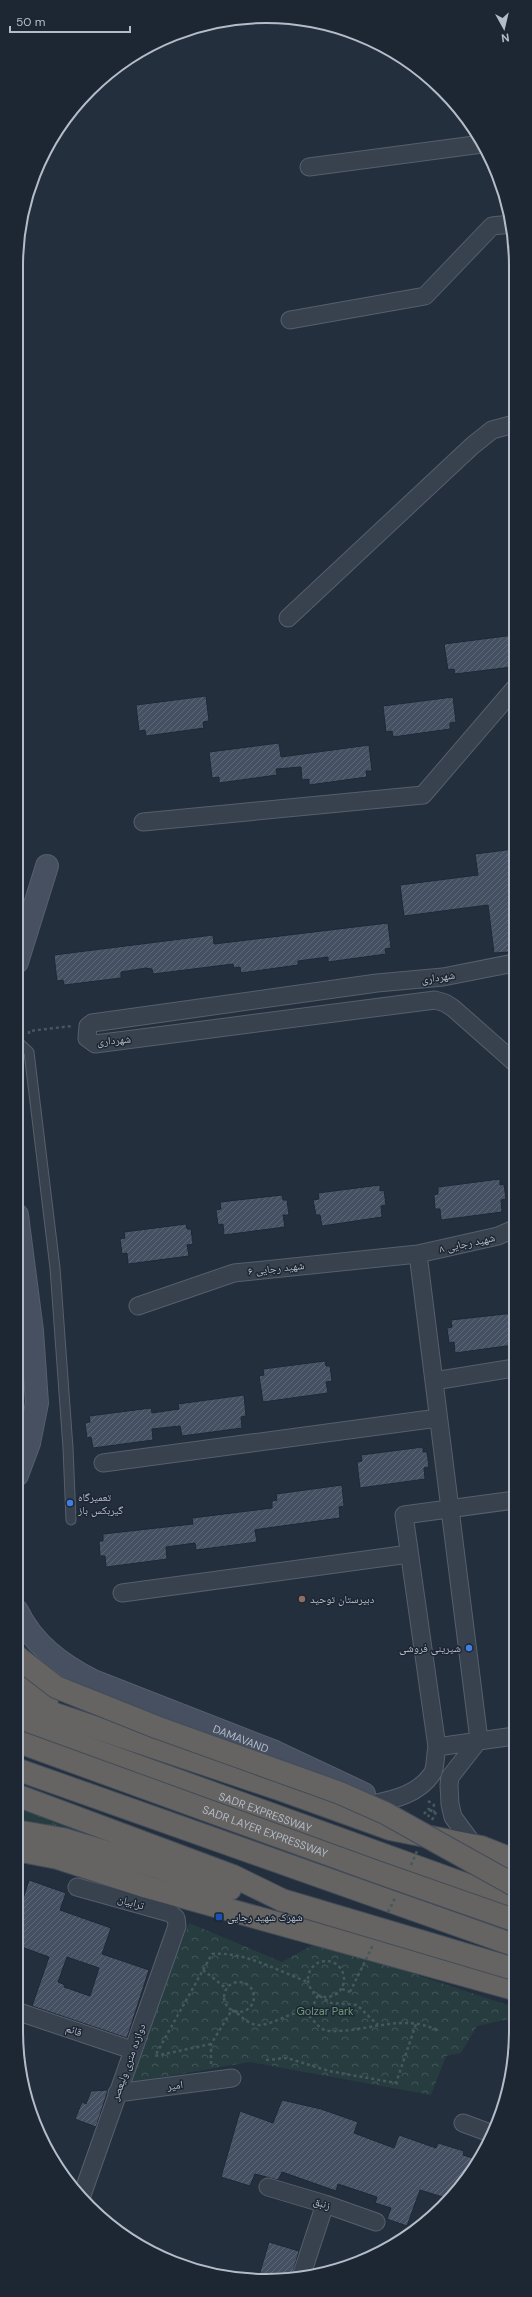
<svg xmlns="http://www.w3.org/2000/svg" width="532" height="2297" font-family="'DM Sans','Noto Naskh Arabic',sans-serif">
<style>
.grass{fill:url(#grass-tufts)}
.forest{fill:url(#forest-crowns)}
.garden{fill:#263c3f}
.building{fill:url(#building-hatch);stroke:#1f2835;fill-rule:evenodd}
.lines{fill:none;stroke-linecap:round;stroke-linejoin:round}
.service-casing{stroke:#565f6c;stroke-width:11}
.minor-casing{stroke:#565f6c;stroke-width:19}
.secondary-casing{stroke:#565f6c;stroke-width:24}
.trunk-casing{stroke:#434c59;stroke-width:24}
.path{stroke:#44595c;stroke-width:2.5;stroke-dasharray:3 3;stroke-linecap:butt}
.service{stroke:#38414e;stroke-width:9}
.minor{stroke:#38414e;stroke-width:17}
.secondary{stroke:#465061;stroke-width:22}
.trunk{stroke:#656462;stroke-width:22}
.trunk-bridge-casing{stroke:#434c59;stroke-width:24;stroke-linecap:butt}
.path-bridge{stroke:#44595c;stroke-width:2.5;stroke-dasharray:3 3;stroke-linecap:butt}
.trunk-bridge{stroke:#656462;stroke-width:22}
.shop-dot{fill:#3f7fe0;stroke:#1d2633;stroke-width:1.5}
.education-dot{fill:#8d6e63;stroke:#1d2633;stroke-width:1.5}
.transit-dot{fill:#1a4fb4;stroke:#1d2633;stroke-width:1.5}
.labels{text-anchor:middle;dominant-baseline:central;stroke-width:3;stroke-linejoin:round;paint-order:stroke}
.street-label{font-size:11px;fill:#b4bcc9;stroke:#1d2633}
.poi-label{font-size:11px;fill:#b4bcc9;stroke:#1d2633;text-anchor:start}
.park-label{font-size:11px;fill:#6b9a76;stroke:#1d2633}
.rim{fill:none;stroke:#b4bcc9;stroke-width:2}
</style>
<defs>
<pattern id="grass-tufts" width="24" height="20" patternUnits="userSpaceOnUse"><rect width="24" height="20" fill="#263c3f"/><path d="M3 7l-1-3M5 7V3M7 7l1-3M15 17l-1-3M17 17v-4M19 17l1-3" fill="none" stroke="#435659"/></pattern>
<pattern id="forest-crowns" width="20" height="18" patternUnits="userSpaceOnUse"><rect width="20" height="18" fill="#263c3f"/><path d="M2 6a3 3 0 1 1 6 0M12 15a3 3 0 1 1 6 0" fill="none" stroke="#435659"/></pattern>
<pattern id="building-hatch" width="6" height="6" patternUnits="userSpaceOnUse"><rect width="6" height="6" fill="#455162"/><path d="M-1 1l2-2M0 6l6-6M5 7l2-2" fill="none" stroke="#5d6877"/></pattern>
</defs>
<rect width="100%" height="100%" fill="#242f3e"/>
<path class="grass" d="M 16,1804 L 201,1873 L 16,1824 Z"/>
<path class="forest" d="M 189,1923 L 282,1962 L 318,1942 L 514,2007 L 514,2018 L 477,2026 L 461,2053 L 446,2056 L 431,2095 L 250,2062 L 128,2083 Z"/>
<path class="garden" d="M 17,1269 L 31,1389 L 17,1460 L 17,1424 L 22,1406 L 23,1382 L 17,1322 Z
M 16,1622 L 103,1690 L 56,1677 L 16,1648 Z"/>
<path class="building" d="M 514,635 L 512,667 L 455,674 L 454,669 L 448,670 L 444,644 Z
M 206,696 L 209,721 L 203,722 L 204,728 L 146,736 L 145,730 L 139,731 L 136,705 Z
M 453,697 L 456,722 L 450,723 L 450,729 L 393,737 L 392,731 L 386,732 L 383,706 Z
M 279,743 L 281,757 L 369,745 L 372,771 L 366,771 L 367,777 L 309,785 L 309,779 L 302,780 L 301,767 L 276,769 L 277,775 L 219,783 L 219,777 L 212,778 L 209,752 Z
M 514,849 L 514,946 L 508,947 L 509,952 L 494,953 L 488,905 L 404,916 L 400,885 L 478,875 L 475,854 Z
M 388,923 L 391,948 L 385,949 L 386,954 L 328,962 L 328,957 L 298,961 L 298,965 L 241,973 L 240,967 L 234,968 L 233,964 L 153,974 L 152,969 L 146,968 L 121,972 L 121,978 L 64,985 L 63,980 L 57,981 L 54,955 L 213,935 L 214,944 Z
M 500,1179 L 500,1185 L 504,1184 L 506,1199 L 501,1200 L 502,1212 L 441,1220 L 440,1209 L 435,1209 L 434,1195 L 438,1194 L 438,1187 Z
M 380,1185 L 380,1191 L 384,1190 L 386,1205 L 381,1206 L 382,1217 L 322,1226 L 320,1215 L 316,1215 L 313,1200 L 319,1199 L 318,1193 Z
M 282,1195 L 283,1200 L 287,1200 L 289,1215 L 283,1215 L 285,1227 L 224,1235 L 223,1224 L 218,1225 L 216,1210 L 221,1209 L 220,1202 Z
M 186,1224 L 187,1229 L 191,1229 L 193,1244 L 187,1245 L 189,1256 L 128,1264 L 127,1253 L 122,1254 L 120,1239 L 125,1238 L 124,1232 Z
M 514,1313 L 514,1345 L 455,1353 L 454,1342 L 449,1343 L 447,1328 L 452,1327 L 451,1320 Z
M 325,1361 L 326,1366 L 330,1366 L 332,1381 L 326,1382 L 328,1393 L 263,1402 L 259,1376 L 264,1375 L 263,1369 Z
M 244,1395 L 246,1416 L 241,1417 L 242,1428 L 182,1436 L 180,1426 L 152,1429 L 153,1440 L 93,1448 L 91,1437 L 87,1438 L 85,1423 L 90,1422 L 89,1416 L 151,1408 L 152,1413 L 179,1409 L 178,1404 Z
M 423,1447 L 423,1452 L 427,1452 L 429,1467 L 424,1468 L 425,1479 L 360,1488 L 357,1462 L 362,1461 L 361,1455 Z
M 342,1485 L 344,1506 L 339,1507 L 340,1518 L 260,1529 L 255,1530 L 257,1542 L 196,1550 L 195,1543 L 166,1547 L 167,1559 L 145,1562 L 106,1567 L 105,1556 L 100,1556 L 99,1541 L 103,1541 L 103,1534 L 193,1524 L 192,1518 L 272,1508 L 272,1501 L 277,1500 L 276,1494 Z
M 29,1880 L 66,1893 L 60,1910 L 111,1928 L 102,1954 L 149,1970 L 127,2038 L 32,2006 L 49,1957 L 16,1945 L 16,1894 L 24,1896 ZM 67,1957 L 99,1968 L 90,1996 L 64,1987 L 65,1985 L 58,1982 Z
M 108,2090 L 96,2127 L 75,2119 L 82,2102 L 86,2104 L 91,2091 Z
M 282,2100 L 321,2109 L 358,2122 L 354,2133 L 394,2148 L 399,2135 L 436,2148 L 438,2143 L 464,2151 L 463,2155 L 479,2160 L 446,2198 L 420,2190 L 407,2226 L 387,2219 L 391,2208 L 375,2203 L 377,2197 L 338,2184 L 336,2191 L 282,2172 L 278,2180 L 255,2174 L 250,2186 L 221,2177 L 240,2111 L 273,2123 Z
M 269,2242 L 299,2251 L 292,2275 L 258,2279 Z"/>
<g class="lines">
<g class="service-casing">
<path id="service" d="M 17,1041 L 29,1052 L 55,1268 L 68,1448 L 71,1520"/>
</g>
<g class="minor-casing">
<path id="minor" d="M 309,167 L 482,144
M 290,320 L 425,296 L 492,226 L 511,224
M 288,618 L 472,446 L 492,430 L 514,424
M 143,822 L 423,795 L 514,689
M 514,1062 L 453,1008 L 445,1003 L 435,1000 L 95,1044 L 87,1038 L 88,1026 L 92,1023 L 377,983 L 443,977 L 514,963
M 418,1254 L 479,1740 L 450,1777 L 449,1785 L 450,1804 L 453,1817 L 473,1844
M 138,1306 L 234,1273 L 418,1254 L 498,1236 L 514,1229
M 434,1381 L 514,1368
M 103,1463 L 438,1418
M 122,1593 L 409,1554
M 437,1747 L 514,1736
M 364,1806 C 389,1800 416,1797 432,1774 C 436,1768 435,1754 437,1747 L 404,1515 L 514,1500
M 77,1887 L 170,1913 L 176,1918 L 177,1926 L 81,2198
M 16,2011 L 132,2050
M 117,2093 L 232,2078
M 463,2123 L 490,2133
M 268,2187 L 325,2204 L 376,2222
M 302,2274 L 325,2204"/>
</g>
<g class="secondary-casing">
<g id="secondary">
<path d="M 17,962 L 47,866"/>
<path d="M 17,1475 L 29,1443 L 37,1403 L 32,1331 L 17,1215"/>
<path id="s1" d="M 17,1611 C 33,1644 60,1664 93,1681 L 275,1752 L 364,1794"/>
</g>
</g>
<g class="trunk-casing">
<g id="trunk">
<path d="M 16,1679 L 47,1700"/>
<path d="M 16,1699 L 34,1707 L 276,1788 L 390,1829 L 481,1847 L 514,1860"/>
<path id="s2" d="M 16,1722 L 514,1902"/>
<path d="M 16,1769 L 514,1945"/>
<path d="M 16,1795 L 233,1876 L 282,1900"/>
<path d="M 16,1831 L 63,1839 L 230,1889"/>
<path d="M 16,1850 L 58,1858 L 147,1887 L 514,1989"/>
</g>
</g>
<path class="path" d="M 29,1034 L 29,1031 L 72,1026
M 428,1801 L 434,1805 L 428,1817
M 424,1814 L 428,1809 L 435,1812
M308 1979a18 18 0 1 1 36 0a18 18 0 1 1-36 0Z
M 203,1970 L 227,1989
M224 1997a15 15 0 1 1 30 0a15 15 0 1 1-30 0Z
M 342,1989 L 350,1992
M 309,2015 L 318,1995 L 331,2003 L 357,2005 L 378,2025
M 211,2044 L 155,2056 L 212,1954 C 244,1951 278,1971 308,1982
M 266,2060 L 287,2058 L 329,2071 L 396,2083 L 416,2024
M 211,2064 L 211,2044 L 232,2010 C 238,2013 242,2018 247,2021 C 263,2033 283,2014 299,2013 C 313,2012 315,2030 329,2031 C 365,2033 405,2012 438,2031"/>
<use href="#service" class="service"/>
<use href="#minor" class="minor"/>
<use href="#secondary" class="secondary"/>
<use href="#trunk" class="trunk"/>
<g class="trunk-bridge-casing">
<g id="trunk-bridge">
<path d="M 16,1656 L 56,1687 L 156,1727 L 340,1793 L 385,1813 L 514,1885"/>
<path id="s3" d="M 16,1741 L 377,1872 L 514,1920"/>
<path d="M 282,1900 L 514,1969"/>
</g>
</g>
<path class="path-bridge" d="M 432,1820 L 436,1812
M 411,1865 L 417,1851
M 388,1912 L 395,1898
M 350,1992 L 373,1945"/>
<use href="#trunk-bridge" class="trunk-bridge"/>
</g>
<g class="shop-dot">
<circle cx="70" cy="1503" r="4"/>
<circle cx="469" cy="1648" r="4"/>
</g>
<circle class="education-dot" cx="302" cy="1599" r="4"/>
<rect class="transit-dot" x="215" y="1913" width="8" height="8" rx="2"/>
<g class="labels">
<g class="street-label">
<text transform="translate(438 977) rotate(-8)">شهرداری</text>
<text transform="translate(114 1040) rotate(-5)">شهرداری</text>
<text transform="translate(467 1243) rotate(-12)">شهید رجایی ۸</text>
<text transform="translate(276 1268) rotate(-6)">شهید رجایی ۶</text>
<text stroke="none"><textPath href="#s1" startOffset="264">DAMAVAND</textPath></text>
<text stroke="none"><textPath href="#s2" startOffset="265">SADR EXPRESSWAY</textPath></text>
<text stroke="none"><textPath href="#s3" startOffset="265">SADR LAYER EXPRESSWAY</textPath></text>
<text transform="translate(131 1902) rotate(16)">ترابیان</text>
<text transform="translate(74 2030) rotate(19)">قائم</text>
<text transform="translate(128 2062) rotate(-70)">دوازده متری ولیعصر</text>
<text transform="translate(175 2085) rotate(-7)">امیر</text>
<text transform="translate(322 2203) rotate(18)">زنبق</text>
</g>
<g class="poi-label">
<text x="78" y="1497">تعمیرگاه<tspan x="78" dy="13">گیربکس باز</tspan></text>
<text x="310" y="1599">دبیرستان توحید</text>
<text x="461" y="1648" text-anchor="end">شیرینی فروشی</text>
<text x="227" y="1917">شهرک شهید رجایی</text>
</g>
<g class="park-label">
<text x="325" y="2011">Golzar Park</text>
</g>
</g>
<path d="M0 0H532V2297H0ZM266 23H266A243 243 0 0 1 509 266V2031A243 243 0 0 1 266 2274H266A243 243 0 0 1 23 2031V266A243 243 0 0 1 266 23Z" fill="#1d2633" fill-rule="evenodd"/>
<path class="rim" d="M266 23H266A243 243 0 0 1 509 266V2031A243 243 0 0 1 266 2274H266A243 243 0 0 1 23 2031V266A243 243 0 0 1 266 23Z"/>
<g transform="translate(504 28) rotate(172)" stroke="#1d2633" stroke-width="3" paint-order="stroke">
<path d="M0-3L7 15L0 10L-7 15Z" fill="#b4bcc9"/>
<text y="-6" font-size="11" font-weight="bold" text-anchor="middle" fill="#b4bcc9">N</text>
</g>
<path d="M10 26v6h120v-6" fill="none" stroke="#b4bcc9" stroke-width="2"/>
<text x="16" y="26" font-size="12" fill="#b4bcc9" stroke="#1d2633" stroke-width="3" paint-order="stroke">50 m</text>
</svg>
